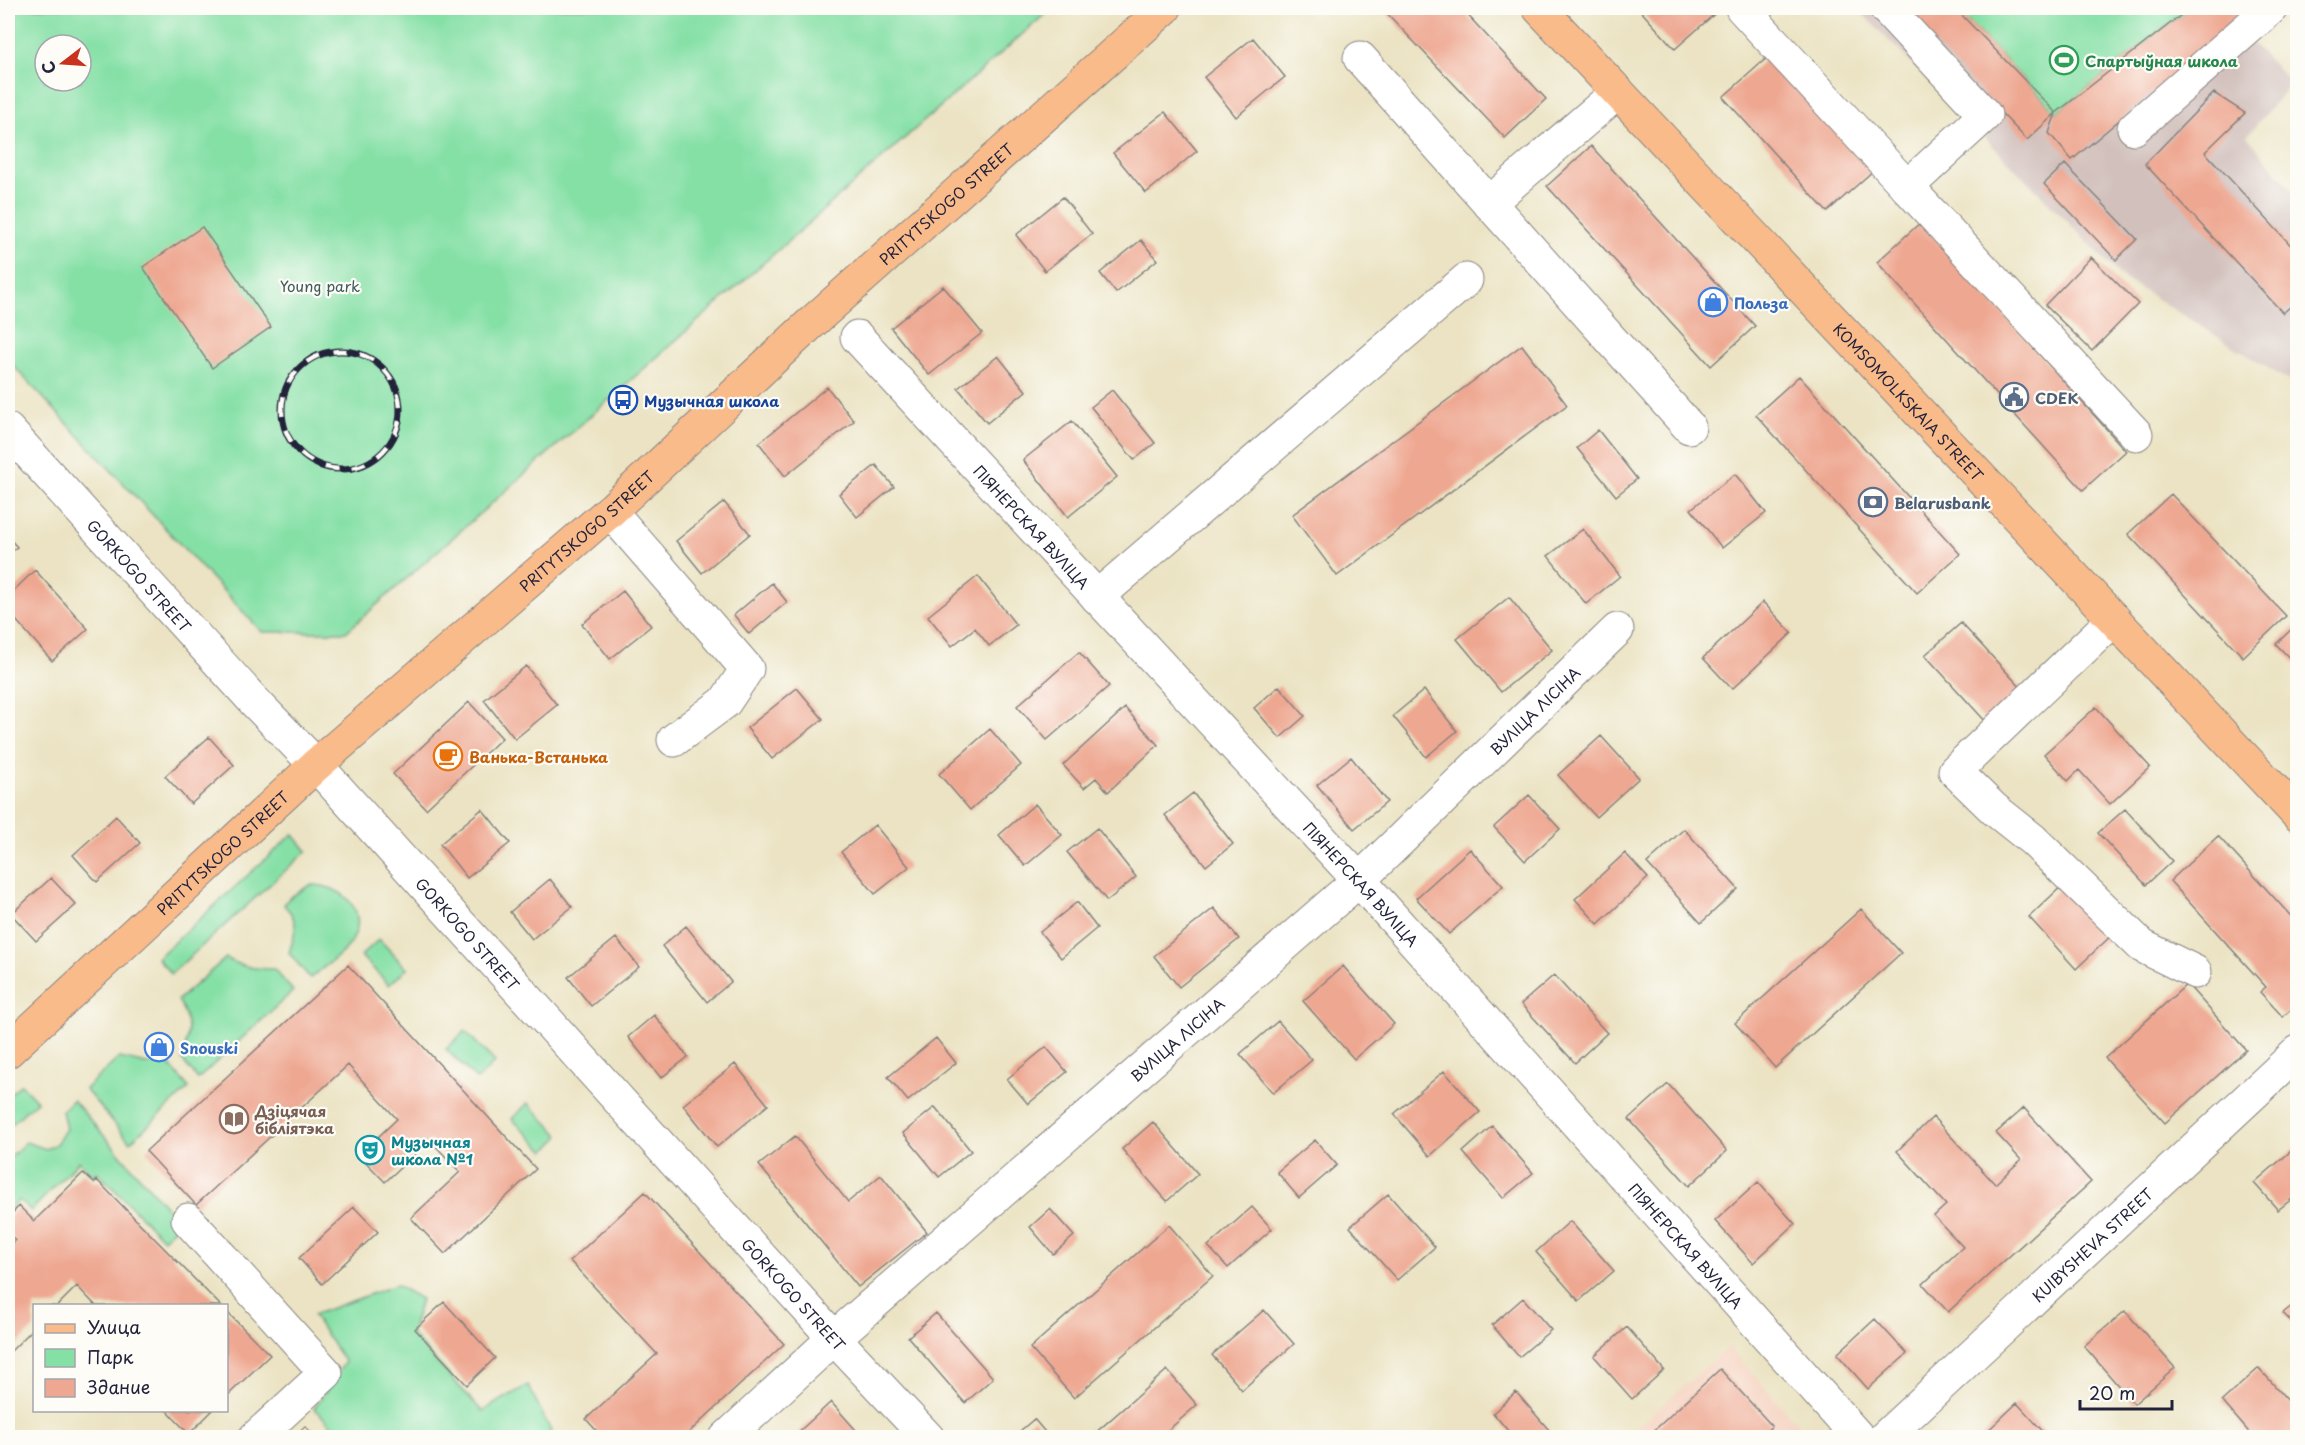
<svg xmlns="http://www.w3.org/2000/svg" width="2305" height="1445" font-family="'Playpen Sans',sans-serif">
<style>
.built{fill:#f5d3c1}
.industrial{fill:#d1c0bc}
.green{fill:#85e0a6;stroke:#548170;stroke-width:1.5;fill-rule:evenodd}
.building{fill:#eea791}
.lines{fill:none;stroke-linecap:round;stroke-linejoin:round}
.minor-casing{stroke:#86827f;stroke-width:35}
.major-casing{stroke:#86827f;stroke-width:35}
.minor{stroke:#fff;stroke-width:33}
.major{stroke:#fabb8b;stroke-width:33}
.rail-casing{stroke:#22223b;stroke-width:7}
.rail{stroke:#fdfcf7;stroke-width:4.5;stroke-dasharray:14;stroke-linecap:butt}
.labels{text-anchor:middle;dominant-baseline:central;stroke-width:4.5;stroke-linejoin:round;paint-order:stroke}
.leisure-label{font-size:15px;font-weight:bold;fill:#27864d;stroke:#fdfcf7;text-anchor:start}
.street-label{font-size:15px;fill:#22223b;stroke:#fdfcf7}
.park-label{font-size:15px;fill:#405b5b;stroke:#fdfcf7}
.shop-label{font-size:15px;font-weight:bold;fill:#366cbe;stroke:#fdfcf7;text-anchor:start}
.service-label{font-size:15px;font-weight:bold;fill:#4e5e75;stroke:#fdfcf7;text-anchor:start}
.transit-label{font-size:15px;font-weight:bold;fill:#164399;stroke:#fdfcf7;text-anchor:start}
.food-label{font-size:15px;font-weight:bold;fill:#c56008;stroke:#fdfcf7;text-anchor:start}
.education-label{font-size:15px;font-weight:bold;fill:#785e54;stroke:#fdfcf7;text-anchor:start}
.culture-label{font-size:15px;font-weight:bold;fill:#0d838f;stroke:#fdfcf7;text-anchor:start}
</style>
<rect width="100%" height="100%" fill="#fdfcf7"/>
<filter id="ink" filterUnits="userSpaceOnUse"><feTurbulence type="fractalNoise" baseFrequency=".0167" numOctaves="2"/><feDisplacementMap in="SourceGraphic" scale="12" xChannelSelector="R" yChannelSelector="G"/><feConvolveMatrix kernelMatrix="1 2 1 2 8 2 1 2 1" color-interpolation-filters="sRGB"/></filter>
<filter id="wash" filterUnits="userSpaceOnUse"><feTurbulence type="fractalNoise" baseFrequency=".008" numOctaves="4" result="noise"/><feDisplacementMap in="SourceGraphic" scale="24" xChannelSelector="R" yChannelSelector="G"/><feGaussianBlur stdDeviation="1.35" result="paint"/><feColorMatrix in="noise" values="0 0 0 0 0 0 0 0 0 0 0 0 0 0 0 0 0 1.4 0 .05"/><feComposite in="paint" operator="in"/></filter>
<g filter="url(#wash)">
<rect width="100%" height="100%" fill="#ebe3c3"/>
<path class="built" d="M 1729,1347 L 1806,1434 L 1802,1438 L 1624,1438 Z"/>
<path class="industrial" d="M 1857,8 L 1955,8 L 2056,113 L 2190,8 L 2252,8 L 2233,24 L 2292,83 L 2247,136 L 2297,196 L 2297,386 L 2123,278 Z"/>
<path class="green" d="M 8,8 L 1052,8 L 346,632 L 262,632 L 8,360 ZM 45,45 L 81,45 L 81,81 L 45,81 Z
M 1955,8 L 2190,8 L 2056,113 Z
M 293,834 L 307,851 L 171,974 L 157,958 Z
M 310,885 C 342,884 372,912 350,944 C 340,957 322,968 310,978 L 289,953 C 295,932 301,922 284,905 L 289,898 Z
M 379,939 L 407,969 L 389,985 L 361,956 Z
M 226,958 C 242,967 255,969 274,969 L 293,991 L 198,1079 L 182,1060 C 189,1033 192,1025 178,1000 Z
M 465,1031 L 495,1062 L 477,1080 L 446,1049 Z
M 119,1058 C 140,1061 145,1068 167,1062 L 189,1088 L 130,1142 L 85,1089 Z
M 21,1084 L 37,1101 L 8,1127 L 8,1096 Z
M 73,1100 L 180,1223 L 163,1239 L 97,1172 L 92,1175 L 79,1161 L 31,1211 L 19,1200 L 8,1211 L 8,1159 L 26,1142 L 46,1149 L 56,1144 L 66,1129 L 62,1111 Z
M 528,1103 L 560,1136 L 545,1151 L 512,1119 Z
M 396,1285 L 421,1299 L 411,1334 L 482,1411 L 528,1385 L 551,1431 L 543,1438 L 345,1437 L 314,1409 L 345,1362 L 313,1315 Z"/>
<g id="blocks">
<path class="building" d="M 1382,8 L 1461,8 L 1546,99 L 1505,138 Z
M 1638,8 L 1719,8 L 1720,9 L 1675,49 Z
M 1901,8 L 1955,8 L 2056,113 L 2027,140 Z
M 2190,8 L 2252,8 L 2072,160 L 2049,133 L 2056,113 Z
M 1253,38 L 1285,77 L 1236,117 L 1204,77 Z
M 1770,55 L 1874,170 L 1827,212 L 1723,97 Z
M 2214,93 L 2245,113 L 2205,152 L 2298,253 L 2298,300 L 2283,313 L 2145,164 Z
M 1165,112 L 1197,151 L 1146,193 L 1113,153 Z
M 1591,146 L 1755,326 L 1711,366 L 1547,186 Z
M 2065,164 L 2137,239 L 2116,260 L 2044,184 Z
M 1063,197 L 1092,234 L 1045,271 L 1016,235 Z
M 1921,222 L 2126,451 L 2083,490 L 1877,262 Z
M 202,227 L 271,327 L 212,368 L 143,267 Z
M 1141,240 L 1157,260 L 1116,293 L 1100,273 Z
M 2091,257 L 2138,304 L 2092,351 L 2045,305 Z
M 943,286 L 982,333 L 929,375 L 891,328 Z
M 1522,345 L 1567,405 L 1337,576 L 1292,515 Z
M 998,356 L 1026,391 L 987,423 L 958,388 Z
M 1799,376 L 1960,554 L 1917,593 L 1756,415 Z
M 827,387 L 854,421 L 785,476 L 759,443 Z
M 1112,390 L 1155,443 L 1134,460 L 1091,407 Z
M 1072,421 L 1117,477 L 1068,517 L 1023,460 Z
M 1598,430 L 1637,479 L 1616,496 L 1577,448 Z
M 876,465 L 894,487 L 857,517 L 839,494 Z
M 1735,474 L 1766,513 L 1722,548 L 1691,509 Z
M 2171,494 L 2286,616 L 2243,657 L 2128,534 Z
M 724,502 L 750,534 L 702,573 L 676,541 Z
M 1583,529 L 1620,576 L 1586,604 L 1548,556 Z
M 8,537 L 17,547 L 8,555 Z
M 35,570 L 88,629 L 52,661 L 8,611 L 8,596 Z
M 978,576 L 1016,625 L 989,646 L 975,628 L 952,646 L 928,616 Z
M 772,583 L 787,602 L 749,634 L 734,615 Z
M 623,591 L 651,626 L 610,659 L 582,624 Z
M 1509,597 L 1552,650 L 1501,692 L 1457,639 Z
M 1763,602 L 1792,633 L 1732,689 L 1703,658 Z
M 1961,623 L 2023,690 L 1987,723 L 1925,655 Z
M 2298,623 L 2298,667 L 2276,644 Z
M 1079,652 L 1109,686 L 1047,740 L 1017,706 Z
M 526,666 L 557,705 L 515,739 L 484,700 Z
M 1279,686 L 1305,716 L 1280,738 L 1254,708 Z
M 797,688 L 823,719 L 772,759 L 747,728 Z
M 1424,690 L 1457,731 L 1426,757 L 1393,716 Z
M 469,702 L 502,738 L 426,809 L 393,774 Z
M 2096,707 L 2150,767 L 2110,804 L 2079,770 L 2068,781 L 2044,754 Z
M 1125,708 L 1158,745 L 1108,792 L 1096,778 L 1084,788 L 1063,765 Z
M 990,729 L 1021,765 L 970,810 L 939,774 Z
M 1601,736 L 1639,778 L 1596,817 L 1558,775 Z
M 209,737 L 234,765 L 191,804 L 165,776 Z
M 1351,757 L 1387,802 L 1354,829 L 1317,785 Z
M 1193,793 L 1233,844 L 1206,866 L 1165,815 Z
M 1529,795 L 1560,829 L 1525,861 L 1494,827 Z
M 1035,804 L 1062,835 L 1025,866 L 999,835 Z
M 482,809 L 510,843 L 467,878 L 440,844 Z
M 2125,809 L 2172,861 L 2146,885 L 2098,833 Z
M 116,816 L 140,843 L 97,882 L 73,855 Z
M 875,825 L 909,867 L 875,894 L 841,852 Z
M 1097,828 L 1136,877 L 1107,901 L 1067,852 Z
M 1684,829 L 1738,889 L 1701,923 L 1647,863 Z
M 2218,836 L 2298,924 L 2298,1003 L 2283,1017 L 2260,992 L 2266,987 L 2170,881 Z
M 1470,849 L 1503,886 L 1449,934 L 1416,898 Z
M 1625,853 L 1648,878 L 1598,924 L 1575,899 Z
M 51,878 L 76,905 L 36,941 L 11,914 Z
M 550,879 L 572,907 L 532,939 L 510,912 Z
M 2067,881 L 2114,933 L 2076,969 L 2029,917 Z
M 1077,902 L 1097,928 L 1061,958 L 1040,932 Z
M 1214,908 L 1239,939 L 1179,987 L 1154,956 Z
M 1861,909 L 1901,953 L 1775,1068 L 1735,1023 Z
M 686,926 L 731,982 L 707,1002 L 662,946 Z
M 616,938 L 639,967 L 591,1006 L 568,977 Z
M 348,965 L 536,1169 L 445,1254 L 411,1218 L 460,1172 L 430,1140 L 385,1182 L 359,1155 L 397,1119 L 348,1065 L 196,1205 L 146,1151 Z
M 1343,966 L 1394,1024 L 1354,1059 L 1303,1001 Z
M 1554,975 L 1607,1033 L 1575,1063 L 1521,1004 Z
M 2187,984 L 2246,1050 L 2165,1123 L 2105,1058 Z
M 654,1015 L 688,1057 L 661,1078 L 628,1037 Z
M 1278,1021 L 1312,1060 L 1273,1093 L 1240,1054 Z
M 936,1038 L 956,1063 L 908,1101 L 888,1077 Z
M 1046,1047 L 1067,1072 L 1028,1104 L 1007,1079 Z
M 735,1064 L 768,1105 L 717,1147 L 683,1105 Z
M 1444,1071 L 1480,1112 L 1430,1156 L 1394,1114 Z
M 1668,1084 L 1727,1151 L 1689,1186 L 1629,1119 Z
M 935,1107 L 971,1151 L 939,1177 L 903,1133 Z
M 2024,1108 L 2091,1182 L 1948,1312 L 1923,1284 L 1963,1247 L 1934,1216 L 1946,1205 L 1897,1151 L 1933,1117 L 1995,1184 L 2021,1160 L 1996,1133 Z
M 1153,1122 L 1198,1174 L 1167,1201 L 1122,1149 Z
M 1492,1126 L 1533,1173 L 1503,1198 L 1463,1152 Z
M 795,1136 L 848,1202 L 881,1175 L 927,1232 L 858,1287 L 759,1165 Z
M 1315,1140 L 1337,1165 L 1299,1198 L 1277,1172 Z
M 2298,1145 L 2298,1194 L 2278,1210 L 2254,1183 Z
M 83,1173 L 94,1183 L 97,1180 L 221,1306 L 96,1306 L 77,1286 L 57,1306 L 34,1306 L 34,1328 L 8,1354 L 8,1247 L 15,1240 L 8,1233 L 8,1218 L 19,1206 L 34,1221 Z
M 1758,1182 L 1795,1224 L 1753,1263 L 1715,1221 Z
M 645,1192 L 784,1344 L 683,1438 L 603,1438 L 586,1419 L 657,1354 L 570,1261 Z
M 1388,1194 L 1435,1247 L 1397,1280 L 1350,1227 Z
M 354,1207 L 378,1232 L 322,1284 L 299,1258 Z
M 1252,1207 L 1272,1229 L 1228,1268 L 1208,1246 Z
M 1050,1209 L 1074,1236 L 1053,1254 L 1030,1227 Z
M 1570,1221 L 1614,1271 L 1579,1301 L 1536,1252 Z
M 1169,1225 L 1213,1276 L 1074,1398 L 1030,1348 Z
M 1523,1298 L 1551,1330 L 1519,1357 L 1492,1325 Z
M 2298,1301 L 2298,1329 L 2283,1313 Z
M 444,1302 L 495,1358 L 467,1385 L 415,1329 Z
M 1264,1310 L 1294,1344 L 1242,1390 L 1212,1355 Z
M 226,1311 L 270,1355 L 226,1397 Z
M 2125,1311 L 2175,1368 L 2134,1404 L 2084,1346 Z
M 936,1313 L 993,1378 L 965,1403 L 908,1337 Z
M 1875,1319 L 1907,1354 L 1868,1389 L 1837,1354 Z
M 1627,1327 L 1664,1370 L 1632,1399 L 1594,1356 Z
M 2259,1368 L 2298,1412 L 2298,1438 L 2254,1438 L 2222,1401 Z
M 1720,1369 L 1772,1426 L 1759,1438 L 1646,1438 Z
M 1167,1370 L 1197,1405 L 1159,1438 L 1095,1438 L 1093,1435 Z
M 1516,1392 L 1556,1438 L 1514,1438 L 1493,1413 Z
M 831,1402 L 863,1438 L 792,1438 Z
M 2017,1403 L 2049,1438 L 1980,1438 Z
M 166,1410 L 213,1410 L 189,1434 Z
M 1034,1419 L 1050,1438 L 1012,1438 Z
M 305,1426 L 316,1438 L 293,1438 Z"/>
</g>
</g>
<g filter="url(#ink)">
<use href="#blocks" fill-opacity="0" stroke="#86827f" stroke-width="1.5"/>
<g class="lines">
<g class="minor-casing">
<g id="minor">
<path d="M 1742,8 L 1907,187"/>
<path d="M 1886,8 L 1985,115 L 1907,187 L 2136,434"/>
<path d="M 1360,58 L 1689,427"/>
<path d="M 2134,128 L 2271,8"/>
<path d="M 1489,203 L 1618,92"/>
<path id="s1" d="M 857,337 L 1359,880 L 1859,1438"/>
<path id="s2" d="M 8,430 L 254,701 L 316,765 L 834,1338 L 928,1438"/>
<path d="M 610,511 L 747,669 L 725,702 L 674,740"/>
<path d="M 1097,597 L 1466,280"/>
<path d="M 2114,619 L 1955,771 L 1994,809 L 2033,840 L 2142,946 L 2195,972"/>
<path d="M 188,1220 L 326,1373 L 255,1438"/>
<path id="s3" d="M 726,1438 L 834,1338 L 1359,880 L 1617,630"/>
<path id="s4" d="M 1884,1438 L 2298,1052"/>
</g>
</g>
<g class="major-casing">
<g id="major">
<path id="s5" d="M 1539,8 L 2298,815"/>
<path id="s6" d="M 8,1051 L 316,765 L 610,511 L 808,326 L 1165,8"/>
</g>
</g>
<use href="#minor" class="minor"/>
<use href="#major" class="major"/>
<g class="rail-casing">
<path id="rail" d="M282 410a59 59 0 1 1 118 0a59 59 0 1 1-118 0Z"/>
</g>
<use href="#rail" class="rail"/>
</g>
</g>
<defs>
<g id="stadium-ring" transform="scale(1.5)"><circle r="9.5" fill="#fdfcf7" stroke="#2e9e5b" stroke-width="1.5"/><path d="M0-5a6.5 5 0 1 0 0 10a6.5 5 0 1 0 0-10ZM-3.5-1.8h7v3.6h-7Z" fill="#2e9e5b"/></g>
<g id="shop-ring" transform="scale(1.5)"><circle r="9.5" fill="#fdfcf7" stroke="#3f7fe0" stroke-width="1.5"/><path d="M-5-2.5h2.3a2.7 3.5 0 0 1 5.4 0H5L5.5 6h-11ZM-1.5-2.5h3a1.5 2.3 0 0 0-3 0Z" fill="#3f7fe0"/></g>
<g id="civic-ring" transform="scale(1.5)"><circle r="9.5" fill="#fdfcf7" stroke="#5c6f8a" stroke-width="1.5"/><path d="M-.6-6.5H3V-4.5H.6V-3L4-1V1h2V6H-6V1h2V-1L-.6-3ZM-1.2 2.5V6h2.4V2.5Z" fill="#5c6f8a"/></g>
<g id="bus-ring" transform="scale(1.5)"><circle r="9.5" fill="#fdfcf7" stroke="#1a4fb4" stroke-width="1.5"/><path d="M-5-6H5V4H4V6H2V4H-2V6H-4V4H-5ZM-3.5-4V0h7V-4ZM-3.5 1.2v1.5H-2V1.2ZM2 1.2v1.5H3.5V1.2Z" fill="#1a4fb4"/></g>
<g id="bank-ring" transform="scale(1.5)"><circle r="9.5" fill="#fdfcf7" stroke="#5c6f8a" stroke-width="1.5"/><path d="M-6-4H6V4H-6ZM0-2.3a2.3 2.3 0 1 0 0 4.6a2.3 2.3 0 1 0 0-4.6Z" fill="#5c6f8a"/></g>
<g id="cafe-ring" transform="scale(1.5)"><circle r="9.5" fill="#fdfcf7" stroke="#e8710a" stroke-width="1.5"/><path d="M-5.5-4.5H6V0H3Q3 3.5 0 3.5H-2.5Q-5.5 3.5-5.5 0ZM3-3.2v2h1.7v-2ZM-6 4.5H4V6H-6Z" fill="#e8710a"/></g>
<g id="library-ring" transform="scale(1.5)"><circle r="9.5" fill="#fdfcf7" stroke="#8d6e63" stroke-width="1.5"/><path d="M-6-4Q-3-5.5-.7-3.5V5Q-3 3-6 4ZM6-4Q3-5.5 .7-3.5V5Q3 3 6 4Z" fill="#8d6e63"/></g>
<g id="theatre-ring" transform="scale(1.5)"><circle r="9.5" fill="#fdfcf7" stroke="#0f9aa8" stroke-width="1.5"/><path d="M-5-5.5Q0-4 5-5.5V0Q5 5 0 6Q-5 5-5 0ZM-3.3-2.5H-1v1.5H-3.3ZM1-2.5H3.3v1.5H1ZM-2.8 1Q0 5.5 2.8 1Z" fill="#0f9aa8"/></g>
</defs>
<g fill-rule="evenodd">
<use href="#stadium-ring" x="2064" y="60"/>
<use href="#shop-ring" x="1713" y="302"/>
<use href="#civic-ring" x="2014" y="397"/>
<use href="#bus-ring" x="623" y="400"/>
<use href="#bank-ring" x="1873" y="502"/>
<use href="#cafe-ring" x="448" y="756"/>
<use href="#shop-ring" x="159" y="1047"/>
<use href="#library-ring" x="234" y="1119"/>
<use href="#theatre-ring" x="370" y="1150"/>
</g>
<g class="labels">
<g class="leisure-label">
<text x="2085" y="60">Спартыўная школа</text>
</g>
<g class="street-label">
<text stroke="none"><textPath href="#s6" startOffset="1264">PRITYTSKOGO STREET</textPath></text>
<text stroke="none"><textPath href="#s5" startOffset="540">KOMSOMOLKSKAIA STREET</textPath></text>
<text stroke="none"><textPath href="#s1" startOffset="258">ПІЯНЕРСКАЯ ВУЛІЦА</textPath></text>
<text stroke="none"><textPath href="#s6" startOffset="778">PRITYTSKOGO STREET</textPath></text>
<text stroke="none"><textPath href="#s2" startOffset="196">GORKOGO STREET</textPath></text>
<text stroke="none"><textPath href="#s3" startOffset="1088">ВУЛІЦА ЛІСІНА</textPath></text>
<text stroke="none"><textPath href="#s6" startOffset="292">PRITYTSKOGO STREET</textPath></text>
<text stroke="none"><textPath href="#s1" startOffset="744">ПІЯНЕРСКАЯ ВУЛІЦА</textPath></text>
<text stroke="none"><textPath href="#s2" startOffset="682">GORKOGO STREET</textPath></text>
<text stroke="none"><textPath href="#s3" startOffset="602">ВУЛІЦА ЛІСІНА</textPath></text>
<text stroke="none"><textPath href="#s1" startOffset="1230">ПІЯНЕРСКАЯ ВУЛІЦА</textPath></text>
<text stroke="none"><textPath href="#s4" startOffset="284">KUIBYSHEVA STREET</textPath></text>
<text stroke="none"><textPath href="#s2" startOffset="1168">GORKOGO STREET</textPath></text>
</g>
<g class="park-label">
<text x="320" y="285">Young park</text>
</g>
<g class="shop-label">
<text x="1734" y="302">Польза</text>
<text x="180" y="1047">Snouski</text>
</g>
<g class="service-label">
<text x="2035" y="397">CDEK</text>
<text x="1894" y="502">Belarusbank</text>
</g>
<g class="transit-label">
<text x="644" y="400">Музычная школа</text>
</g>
<g class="food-label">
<text x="469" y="756">Ванька-Встанька</text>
</g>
<g class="education-label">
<text x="255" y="1110">Дзіцячая<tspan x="255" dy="17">бібліятэка</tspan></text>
</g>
<g class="culture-label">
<text x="391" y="1141">Музычная<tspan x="391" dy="17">школа №1</tspan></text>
</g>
</g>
<rect width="2305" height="1445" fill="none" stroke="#fdfcf7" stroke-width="30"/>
<rect x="33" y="1304" width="195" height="108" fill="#fdfcf7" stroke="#a5a5ac" stroke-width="1.5"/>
<rect x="45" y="1324" width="30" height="9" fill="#fabb8b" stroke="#a5a5ac" stroke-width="1.5"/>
<text x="87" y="1334" font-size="18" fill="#22223b">Улица</text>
<rect x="45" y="1349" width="30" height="18" fill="#85e0a6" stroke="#a5a5ac" stroke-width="1.5"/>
<text x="87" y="1364" font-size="18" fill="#22223b">Парк</text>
<rect x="45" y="1379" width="30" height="18" fill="#eea791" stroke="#a5a5ac" stroke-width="1.5"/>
<text x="87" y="1394" font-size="18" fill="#22223b">Здание</text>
<g transform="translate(63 63) rotate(253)"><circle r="28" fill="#fdfcf7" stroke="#a5a5ac" stroke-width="1.5"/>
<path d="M0-4.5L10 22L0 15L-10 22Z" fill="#c8321e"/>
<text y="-9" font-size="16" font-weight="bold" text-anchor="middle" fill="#22223b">С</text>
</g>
<path d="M2080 1400v9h92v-9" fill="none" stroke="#22223b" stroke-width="3"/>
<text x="2089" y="1400" font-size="18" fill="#22223b" stroke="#fdfcf7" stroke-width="4.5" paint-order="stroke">20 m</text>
</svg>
